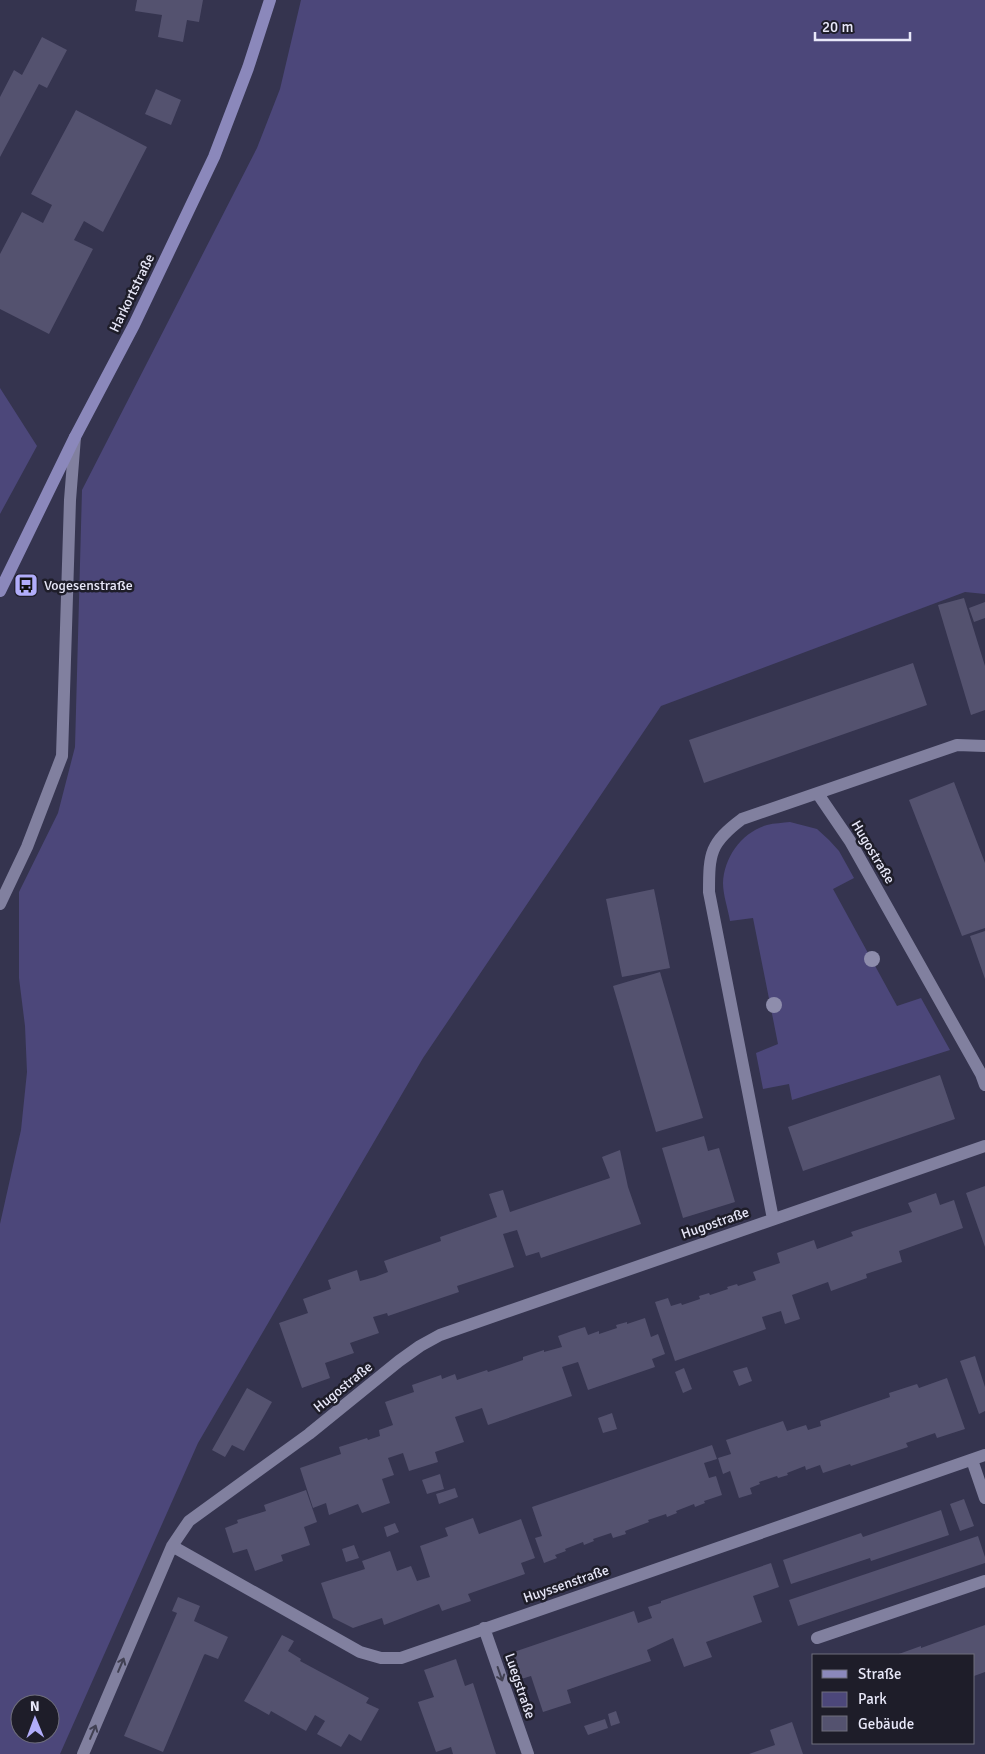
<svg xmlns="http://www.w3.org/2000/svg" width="985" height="1754" font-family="Signika,sans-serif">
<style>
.green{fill:#4c477a;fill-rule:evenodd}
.building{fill:#54526f}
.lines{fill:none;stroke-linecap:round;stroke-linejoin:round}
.lane{stroke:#81809f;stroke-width:12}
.street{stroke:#81809f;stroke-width:12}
.secondary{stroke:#8b88bb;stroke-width:12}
.tree{fill:#8e8dac}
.oneway{stroke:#414052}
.labels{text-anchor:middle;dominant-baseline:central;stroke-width:5;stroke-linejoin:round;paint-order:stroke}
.street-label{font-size:14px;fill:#e8e8f9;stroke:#1e1d29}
.poi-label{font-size:14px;fill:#e8e8f9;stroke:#1e1d29;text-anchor:start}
</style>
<rect width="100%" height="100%" fill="#35344f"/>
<path class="green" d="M 301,0 L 985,0 L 985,594 L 965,592 L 661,706 L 423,1058 L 198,1443 L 60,1754 L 0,1754 L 0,1224 L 21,1130 L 27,1072 L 25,1026 L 19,978 L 19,892 L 58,813 L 75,747 L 82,490 L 257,148 L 280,89 ZM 20,1704 L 50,1704 L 50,1734 L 20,1734 Z
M 0,388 L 37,446 L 0,514 Z
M 790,822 L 817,829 L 829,840 L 839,851 L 854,878 L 833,889 L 897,1006 L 921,998 L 950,1050 L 792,1100 L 789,1084 L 763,1089 L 756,1053 L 778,1044 L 753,918 L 730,921 C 728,909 723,895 723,883 C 724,857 742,832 767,825 C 774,823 783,823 790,822 Z"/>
<path class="building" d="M 137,0 L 203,0 L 199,22 L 187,20 L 183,42 L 158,37 L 162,15 L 135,11 Z
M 42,37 L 67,50 L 47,88 L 39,84 L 0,157 L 0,97 L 14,70 L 22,75 Z
M 156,89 L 181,100 L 171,125 L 145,114 Z
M 76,110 L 147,147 L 103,232 L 84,221 L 74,240 L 93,249 L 49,334 L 0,309 L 0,254 L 22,212 L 43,223 L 52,205 L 31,194 Z
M 964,598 L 985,666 L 985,710 L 971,715 L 938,605 Z
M 985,602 L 985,618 L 974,622 L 969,608 Z
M 913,663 L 927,705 L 704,783 L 689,740 Z
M 954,782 L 985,863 L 985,928 L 962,936 L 909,800 Z
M 654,889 L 670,968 L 622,977 L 606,899 Z
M 985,931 L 985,979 L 970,936 Z
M 660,972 L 703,1118 L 656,1132 L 613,986 Z
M 940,1075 L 955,1119 L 803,1171 L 788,1127 Z
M 704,1136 L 708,1151 L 719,1148 L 735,1202 L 683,1218 L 662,1148 Z
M 620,1150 L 628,1187 L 641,1224 L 541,1258 L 539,1252 L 526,1256 L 517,1230 L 503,1234 L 514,1267 L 457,1286 L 459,1292 L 388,1316 L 387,1313 L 373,1317 L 379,1333 L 350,1343 L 354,1353 L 325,1363 L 330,1378 L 302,1388 L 279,1323 L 308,1313 L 303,1299 L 331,1289 L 328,1280 L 357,1270 L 360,1281 L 375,1277 L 388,1272 L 384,1261 L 441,1241 L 440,1237 L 497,1217 L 489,1194 L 503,1190 L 510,1212 L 610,1178 L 602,1157 Z
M 985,1186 L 985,1247 L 966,1193 Z
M 936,1193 L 940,1205 L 954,1200 L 963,1228 L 899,1251 L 902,1262 L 866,1274 L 867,1278 L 831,1291 L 828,1282 L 792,1295 L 800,1319 L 785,1324 L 781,1311 L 762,1317 L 766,1329 L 675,1361 L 655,1302 L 668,1298 L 671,1306 L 681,1303 L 682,1305 L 700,1299 L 699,1296 L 709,1293 L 710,1295 L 728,1289 L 727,1287 L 737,1284 L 738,1286 L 756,1280 L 753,1272 L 780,1263 L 777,1253 L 814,1240 L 817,1249 L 853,1236 L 851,1232 L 912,1212 L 908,1203 Z
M 645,1318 L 651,1337 L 658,1334 L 665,1354 L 652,1359 L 655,1367 L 588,1390 L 578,1362 L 562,1367 L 572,1396 L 488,1425 L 482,1408 L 455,1417 L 464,1442 L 435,1452 L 438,1462 L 409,1471 L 403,1453 L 388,1458 L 394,1475 L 382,1479 L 390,1503 L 362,1513 L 358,1504 L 329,1515 L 326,1503 L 313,1508 L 300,1468 L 341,1454 L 339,1447 L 367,1438 L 368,1440 L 380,1436 L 379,1430 L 393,1425 L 385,1402 L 414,1392 L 412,1385 L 441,1375 L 442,1379 L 455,1374 L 457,1380 L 487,1370 L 488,1372 L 523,1360 L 523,1357 L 544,1350 L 544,1352 L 562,1347 L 558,1336 L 572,1331 L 585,1327 L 588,1335 L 599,1331 L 599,1334 L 617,1328 L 616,1325 L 627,1322 L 627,1324 Z
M 975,1356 L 985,1387 L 985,1411 L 979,1414 L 960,1361 Z
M 747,1367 L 752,1381 L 739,1386 L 733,1371 Z
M 684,1368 L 692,1389 L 683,1393 L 675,1372 Z
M 947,1378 L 965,1429 L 937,1438 L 935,1433 L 906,1443 L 908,1447 L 851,1466 L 850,1464 L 823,1473 L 820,1465 L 806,1470 L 805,1466 L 787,1473 L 788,1475 L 778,1478 L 777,1476 L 759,1482 L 760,1484 L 750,1488 L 752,1494 L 739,1498 L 730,1471 L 723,1474 L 718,1458 L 731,1454 L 726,1440 L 783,1421 L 787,1431 L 806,1425 L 808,1430 L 821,1426 L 820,1421 L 890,1397 L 889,1393 L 917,1384 L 919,1388 Z
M 247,1388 L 272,1402 L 244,1451 L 232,1445 L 225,1457 L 212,1450 Z
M 612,1413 L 617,1429 L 603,1433 L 598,1418 Z
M 712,1445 L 717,1459 L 704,1463 L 709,1478 L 716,1476 L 722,1495 L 704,1501 L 705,1503 L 695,1507 L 694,1504 L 676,1511 L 677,1513 L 667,1517 L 666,1514 L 648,1520 L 649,1522 L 625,1531 L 626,1534 L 613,1538 L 611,1533 L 593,1539 L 594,1541 L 584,1545 L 583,1542 L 565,1549 L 566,1551 L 555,1555 L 557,1558 L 544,1563 L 535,1538 L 542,1536 L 532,1507 Z
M 440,1474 L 444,1489 L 427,1494 L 422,1480 Z
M 455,1488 L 458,1497 L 439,1504 L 436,1494 Z
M 306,1490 L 317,1522 L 304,1527 L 310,1545 L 281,1555 L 283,1561 L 255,1571 L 247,1549 L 233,1553 L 225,1528 L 238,1523 L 237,1520 L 266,1511 L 264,1505 Z
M 964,1499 L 974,1526 L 960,1531 L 950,1504 Z
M 941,1510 L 949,1535 L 871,1561 L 870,1558 L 791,1584 L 783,1560 L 861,1533 L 863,1537 Z
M 473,1518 L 479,1534 L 521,1519 L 535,1558 L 521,1563 L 525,1574 L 468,1594 L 471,1601 L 442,1611 L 439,1604 L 384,1625 L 382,1618 L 353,1628 L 333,1618 L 321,1583 L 365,1569 L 362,1561 L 390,1551 L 397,1571 L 411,1566 L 417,1581 L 430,1577 L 420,1546 L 448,1536 L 445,1528 Z
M 395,1523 L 399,1532 L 387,1537 L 384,1527 Z
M 978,1536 L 985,1557 L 985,1563 L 798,1626 L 789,1600 Z
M 354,1545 L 359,1558 L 346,1562 L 342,1549 Z
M 771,1563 L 779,1587 L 753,1596 L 762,1622 L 706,1642 L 712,1657 L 684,1667 L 673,1638 L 647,1650 L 651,1661 L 567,1690 L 571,1703 L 543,1712 L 531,1676 L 518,1680 L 508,1654 L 634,1611 L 638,1623 L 652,1618 L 648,1607 L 661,1603 L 661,1601 Z
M 178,1597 L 200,1606 L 194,1621 L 228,1637 L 218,1659 L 205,1654 L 204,1655 L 163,1752 L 124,1736 L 177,1613 L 172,1611 Z
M 985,1625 L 985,1672 L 974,1676 L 974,1655 L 896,1655 L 921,1646 L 921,1648 Z
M 282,1635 L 294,1641 L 288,1651 L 301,1659 L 300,1661 L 369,1698 L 366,1703 L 379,1709 L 361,1741 L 349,1734 L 341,1747 L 317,1734 L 325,1721 L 315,1715 L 306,1731 L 271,1711 L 269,1715 L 244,1701 Z
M 456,1659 L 465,1686 L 473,1683 L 496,1754 L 453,1754 L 451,1747 L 436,1752 L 418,1702 L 434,1697 L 424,1670 Z
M 616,1711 L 620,1723 L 611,1726 L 608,1714 Z
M 605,1719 L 608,1728 L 588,1735 L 584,1726 Z
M 792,1722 L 803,1754 L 749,1754 L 775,1745 L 770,1730 Z"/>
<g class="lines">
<path class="lane" d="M 0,904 L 27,847 L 62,756 L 70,500 L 75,437
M 817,1638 L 985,1581"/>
<path class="street" d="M 818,794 L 850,841 L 981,1074 L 985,1085
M 773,1219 L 709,892 C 709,853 710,843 742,819 L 957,745 L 985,746
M 972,1460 L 985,1498
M 172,1546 L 360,1652 L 381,1658 L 401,1658 L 985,1455
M 484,1628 L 528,1754
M 83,1754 L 172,1546 L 189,1521 L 309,1434 L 399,1361 L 420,1346 L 440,1335 L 985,1146"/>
<path class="secondary" d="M 0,591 L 75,437 L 134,325 L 214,157 L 248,68 L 270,0"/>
</g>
<g class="tree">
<circle cx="872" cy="959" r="8"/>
<circle cx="774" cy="1005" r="8"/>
</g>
<defs><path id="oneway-shaft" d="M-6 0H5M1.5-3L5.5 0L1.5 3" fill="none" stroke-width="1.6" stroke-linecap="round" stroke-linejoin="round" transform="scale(1.25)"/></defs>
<g class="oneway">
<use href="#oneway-shaft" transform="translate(121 1665) rotate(-67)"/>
<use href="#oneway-shaft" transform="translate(500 1674) rotate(71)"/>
<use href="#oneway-shaft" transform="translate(93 1732) rotate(-67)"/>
</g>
<defs>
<g id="bus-square" transform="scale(1.25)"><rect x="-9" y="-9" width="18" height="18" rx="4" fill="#b1adfa" stroke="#1e1d29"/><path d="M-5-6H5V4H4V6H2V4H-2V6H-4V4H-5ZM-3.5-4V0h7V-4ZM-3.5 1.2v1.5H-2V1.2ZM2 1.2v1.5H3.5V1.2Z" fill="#111"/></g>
</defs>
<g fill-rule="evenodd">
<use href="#bus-square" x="26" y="585"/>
</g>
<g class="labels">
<g class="street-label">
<text transform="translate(132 293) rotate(-64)">Harkortstraße</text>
<text transform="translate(873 852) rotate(59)">Hugostraße</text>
<text transform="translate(715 1223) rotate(-19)">Hugostraße</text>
<text transform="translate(343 1387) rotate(-39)">Hugostraße</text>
<text transform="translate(566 1584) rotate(-19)">Huyssenstraße</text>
<text transform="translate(520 1686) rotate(71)">Luegstraße</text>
</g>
<g class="poi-label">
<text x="44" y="585">Vogesenstraße</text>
</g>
</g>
<rect x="812" y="1654" width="162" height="90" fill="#1e1d29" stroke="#6f6e7c"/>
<rect x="822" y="1670" width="25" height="8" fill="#8b88bb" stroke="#6f6e7c"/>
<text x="858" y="1679" font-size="15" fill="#e8e8f9">Straße</text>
<rect x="822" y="1692" width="25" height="15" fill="#4c477a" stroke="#6f6e7c"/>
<text x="858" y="1704" font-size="15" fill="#e8e8f9">Park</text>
<rect x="822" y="1716" width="25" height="15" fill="#54526f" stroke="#6f6e7c"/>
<text x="858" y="1729" font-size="15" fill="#e8e8f9">Gebäude</text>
<g transform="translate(35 1719) rotate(359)"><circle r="24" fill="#1e1d29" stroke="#6f6e7c"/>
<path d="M0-4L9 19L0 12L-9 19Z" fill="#b1adfa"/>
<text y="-8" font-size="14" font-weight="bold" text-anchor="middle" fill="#e8e8f9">N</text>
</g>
<path d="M815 32v8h95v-8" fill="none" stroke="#e8e8f9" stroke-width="2.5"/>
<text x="822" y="32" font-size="15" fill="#e8e8f9" stroke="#1e1d29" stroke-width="4" paint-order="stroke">20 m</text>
</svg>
